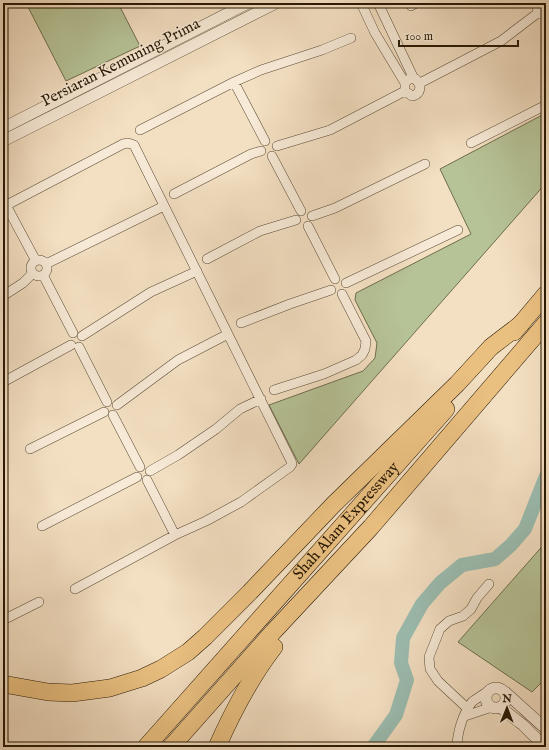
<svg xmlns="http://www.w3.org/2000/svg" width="549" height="750" font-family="'IM FELL English',serif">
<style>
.green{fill:#b6c397;stroke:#6e6e4e}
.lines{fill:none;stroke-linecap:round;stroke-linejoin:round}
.river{stroke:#9bbdb1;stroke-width:14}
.minor-casing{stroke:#5a4a34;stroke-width:10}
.tertiary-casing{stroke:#5a4a34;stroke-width:12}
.motorway-casing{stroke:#271804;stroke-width:18}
.minor{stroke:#f7ead7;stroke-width:9}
.tertiary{stroke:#f7ead7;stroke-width:11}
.motorway{stroke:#eac081;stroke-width:17}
.labels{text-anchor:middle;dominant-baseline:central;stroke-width:3;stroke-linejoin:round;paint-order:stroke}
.street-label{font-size:16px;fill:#271804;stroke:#f7ead7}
</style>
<rect width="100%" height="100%" fill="#f3dfc2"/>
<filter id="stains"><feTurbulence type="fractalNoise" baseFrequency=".005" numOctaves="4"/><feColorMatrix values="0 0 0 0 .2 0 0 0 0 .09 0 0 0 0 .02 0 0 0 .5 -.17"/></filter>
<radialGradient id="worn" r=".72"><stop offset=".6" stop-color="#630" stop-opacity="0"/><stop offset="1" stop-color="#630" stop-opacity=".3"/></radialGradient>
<path class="green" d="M 26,3 L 118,3 L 140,46 L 66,81 Z
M 546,113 L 546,183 L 299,464 L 269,405 L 363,371 L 375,358 L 377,343 L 355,300 L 356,293 L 471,234 L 440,169 Z
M 546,542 L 546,678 L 532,692 L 458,642 Z"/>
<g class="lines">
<path class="river" d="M 373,747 L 396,715 L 407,680 L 401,663 L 403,638 L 422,604 L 440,583 L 462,565 L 495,559 L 511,545 L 525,529 L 546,476"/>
<g class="minor-casing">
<path id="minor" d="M 361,3 L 375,33 L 405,83 L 405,91 L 412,96 C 417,95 420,92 420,86 L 416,79 L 409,79 L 405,83
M 378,3 L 414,79
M 538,3 L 537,8 L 539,12 L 546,16
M 411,6 L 416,3
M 234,82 L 265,141
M 420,83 L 501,41 L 539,12
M 140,130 L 234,82 L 261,70 L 322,50 L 351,38
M 471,143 L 546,105
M 277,146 L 330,130 L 405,91
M 272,156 L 301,211
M 174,194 L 251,154 L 261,151
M 6,205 L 36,261
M 3,207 L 123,144 L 128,143 L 134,145 L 291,461 L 292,464 L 290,467 L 241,502 L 206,521 L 175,535 L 75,589
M 312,216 L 335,208 L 425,164
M 308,226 L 335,279
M 207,259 L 260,231 L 296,220
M31 268a8 8 0 1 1 16 0a8 8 0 1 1-16 0Z
M 46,264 L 164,206
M 43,275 L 73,333
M 346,283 L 458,230
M 3,296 L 23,283 L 33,273
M 241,323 L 290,304 L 331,290
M 82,336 L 151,292 L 197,271
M 79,347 L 107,402
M 3,382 L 71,345
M 274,390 L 324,374 L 356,360 L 362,355 L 365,349 L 366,341 L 342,294
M 117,405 L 178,360 L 228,334
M 113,415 L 140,467
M 30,449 L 104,412
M 150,471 L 178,455 L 216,429 L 240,409 L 261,399
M 147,480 L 175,535
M 42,526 L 137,477
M 3,620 L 39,602
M 468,709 L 438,681 L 430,669 L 429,657 L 440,629 L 449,621 L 463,616 L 471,609 L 477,598 L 489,584
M 465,716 L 492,707
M 457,747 C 457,733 463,713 472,702 C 477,698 483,695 488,691"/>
</g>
<g class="tertiary-casing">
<path id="tertiary" d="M 3,128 L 248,3
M 3,141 L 276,3
M486 698a10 10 0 1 1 20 0a10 10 0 1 1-20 0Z
M 505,692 L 546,729
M 500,707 L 523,725 L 545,747"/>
</g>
<g class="motorway-casing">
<g id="motorway">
<path d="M 514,332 L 546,294"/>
<path d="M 3,684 L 48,692 L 72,693 L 110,688 L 142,678 L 161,669 L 188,652 L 205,637 L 250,592 L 334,504 L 457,384 L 491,347 L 521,324"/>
<path id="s1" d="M 146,747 L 446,409"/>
<path d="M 171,747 L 273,632 L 371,527 L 546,323"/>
<path d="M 217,747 C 233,711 250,678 274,647"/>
</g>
</g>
<use href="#minor" class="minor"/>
<use href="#tertiary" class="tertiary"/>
<use href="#motorway" class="motorway"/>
</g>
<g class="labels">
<g class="street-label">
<text transform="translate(121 63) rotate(-27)">Persiaran Kemuning Prima</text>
<text stroke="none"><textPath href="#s1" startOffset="302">Shah Alam Expressway</textPath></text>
</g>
</g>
<rect width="549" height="750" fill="none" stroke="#f3dfc2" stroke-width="16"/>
<rect x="4" y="4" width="541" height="742" fill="none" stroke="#271804" stroke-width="2"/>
<rect x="8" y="8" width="533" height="734" fill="none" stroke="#271804"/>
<g transform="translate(507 708) rotate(1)" stroke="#f7ead7" stroke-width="3" paint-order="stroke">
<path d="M0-3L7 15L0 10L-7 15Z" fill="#271804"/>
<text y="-6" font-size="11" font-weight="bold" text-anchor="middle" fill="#271804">N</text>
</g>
<path d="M399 40v6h119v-6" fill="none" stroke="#271804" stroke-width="2"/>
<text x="405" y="40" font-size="12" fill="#271804" stroke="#f7ead7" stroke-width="3" paint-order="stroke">100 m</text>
<rect width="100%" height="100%" filter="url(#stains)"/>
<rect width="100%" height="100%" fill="url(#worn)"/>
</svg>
